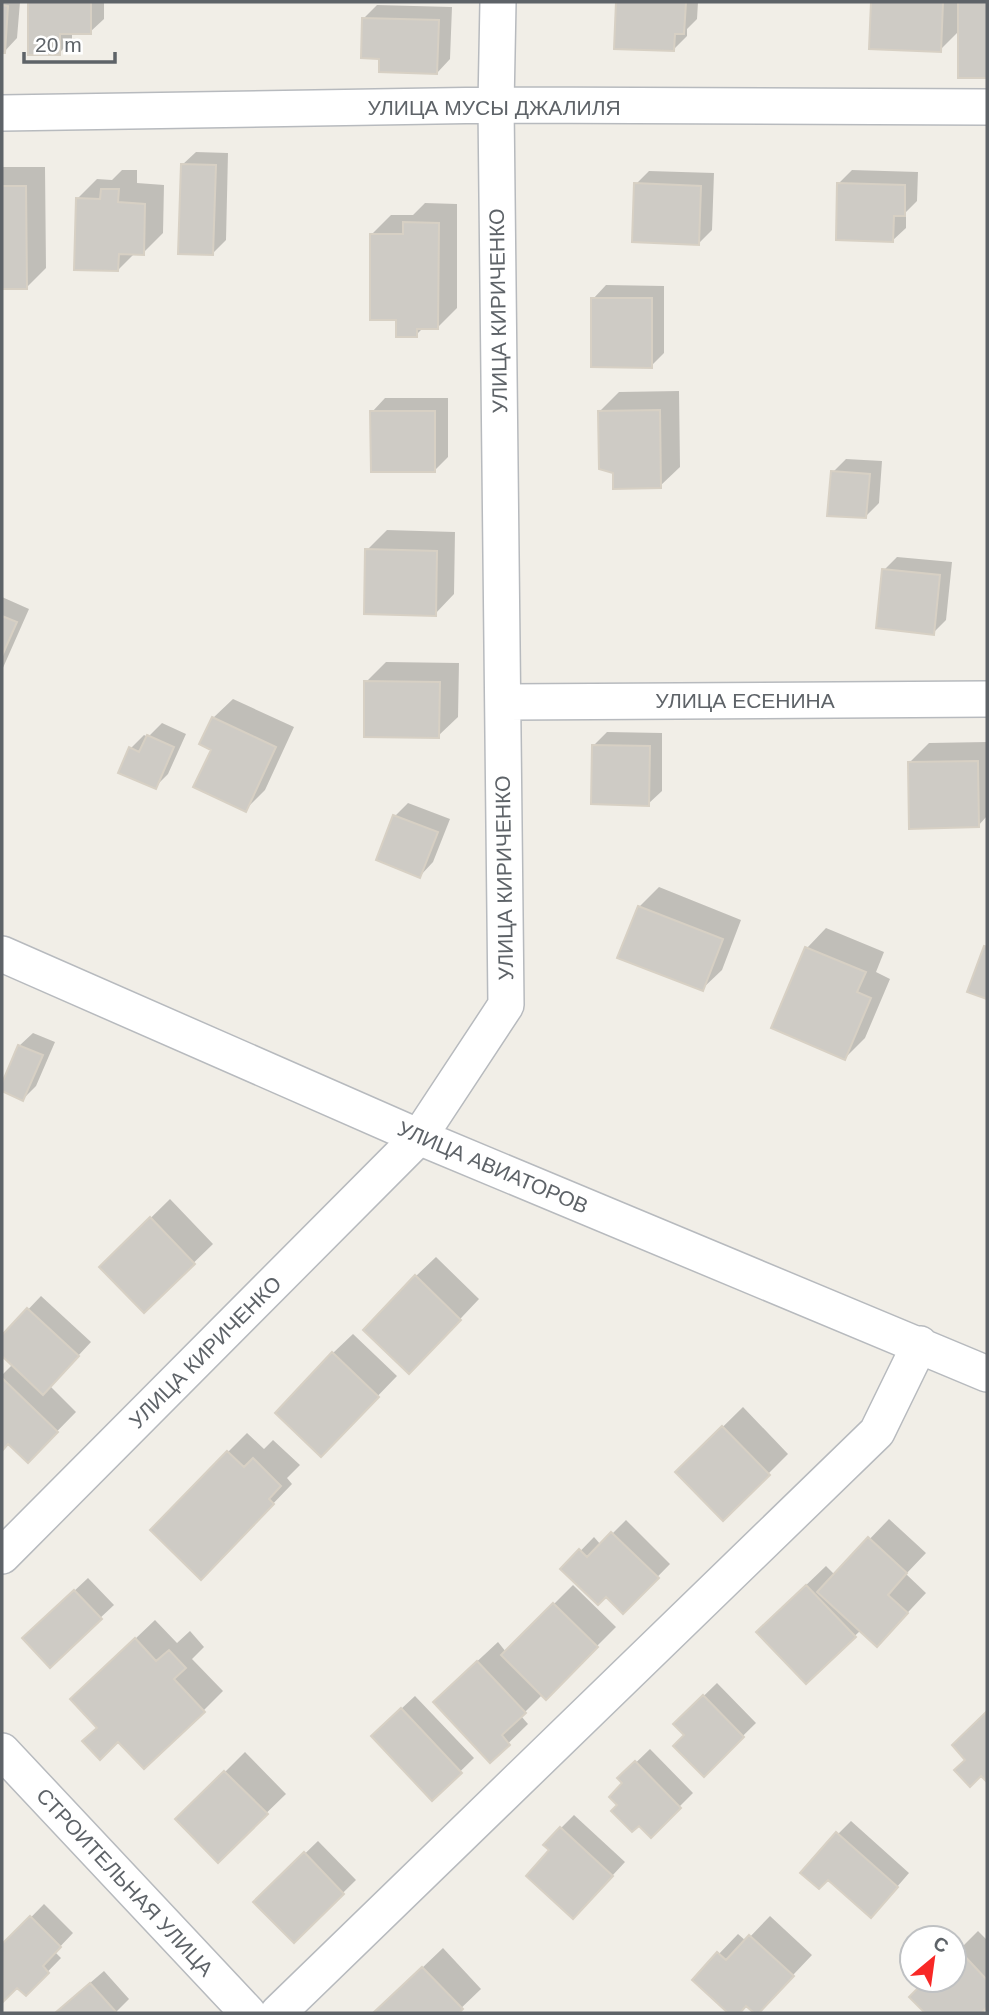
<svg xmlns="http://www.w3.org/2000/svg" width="989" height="2015" font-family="Helvetica,sans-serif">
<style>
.shadow{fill:#0003}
.building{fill:#cecbc5;stroke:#d7d0c4;stroke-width:2}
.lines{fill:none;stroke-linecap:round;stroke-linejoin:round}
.minor-casing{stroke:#b7babe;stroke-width:38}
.minor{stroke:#fff;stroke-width:35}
.labels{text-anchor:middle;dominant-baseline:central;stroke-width:5;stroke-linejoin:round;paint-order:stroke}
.street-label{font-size:21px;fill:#5e6368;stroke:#fff}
</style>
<rect width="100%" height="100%" fill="#f1eee7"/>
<path class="shadow" d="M 2,2 L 20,2 L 17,38 L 4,52 L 2,51 Z
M 30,2 L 104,2 L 104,19 L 90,32 L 72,32 L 72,40 L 59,53 L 30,54 Z
M 618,2 L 698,2 L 697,19 L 687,29 L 687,36 L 674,49 L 616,47 Z
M 872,2 L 987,2 L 987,76 L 960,76 L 960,30 L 940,50 L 870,47 Z
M 377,5 L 452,7 L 450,59 L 437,73 L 381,57 L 364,18 Z
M 196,152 L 228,153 L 226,240 L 213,253 L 182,165 Z
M 2,167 L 45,167 L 46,268 L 26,288 L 2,288 Z
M 122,170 L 137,170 L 137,183 L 164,185 L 163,233 L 143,253 L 135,253 L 118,270 L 77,199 L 97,179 L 112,180 Z
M 852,170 L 918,172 L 917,201 L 906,212 L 906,228 L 892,241 L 839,183 Z
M 649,171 L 714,173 L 712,230 L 699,243 L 636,184 Z
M 425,203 L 457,204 L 457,308 L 438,327 L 424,327 L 416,335 L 398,318 L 371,235 L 391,215 L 413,215 Z
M 606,285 L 664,286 L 664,353 L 651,366 L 593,299 Z
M 679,391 L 680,467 L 660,486 L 614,472 L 600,411 L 619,392 Z
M 385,398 L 448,398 L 448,457 L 435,470 L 372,412 Z
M 846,459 L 882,461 L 879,503 L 865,517 L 833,472 Z
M 387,530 L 455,532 L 454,594 L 435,614 L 367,550 Z
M 897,557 L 952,562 L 946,620 L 933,633 L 884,570 Z
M 2,597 L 29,609 L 2,670 Z
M 386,662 L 459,663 L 458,717 L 438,736 L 366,682 Z
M 233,699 L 294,727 L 265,790 L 246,809 L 213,749 L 213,718 Z
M 162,723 L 186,734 L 168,774 L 155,787 L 131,748 L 144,735 L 148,737 Z
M 607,732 L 662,733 L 662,791 L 648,804 L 593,746 Z
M 987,742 L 987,816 L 978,826 L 909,763 L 929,743 Z
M 408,803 L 450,819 L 433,862 L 420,876 L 395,816 Z
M 659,887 L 741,920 L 722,970 L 702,989 L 639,907 Z
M 826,928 L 884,952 L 876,972 L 890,979 L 865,1038 L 845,1058 L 773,1027 L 807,948 Z
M 33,1033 L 55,1042 L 36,1086 L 23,1099 L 2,1089 L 2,1087 L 19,1046 Z
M 170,1199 L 213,1244 L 144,1311 L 101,1267 Z
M 436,1257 L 479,1299 L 429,1352 L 416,1276 Z
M 41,1296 L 91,1342 L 50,1386 L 76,1412 L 28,1461 L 8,1442 L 2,1449 L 2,1375 L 13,1364 L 2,1353 L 2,1337 Z
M 353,1334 L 397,1376 L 340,1435 L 333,1353 Z
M 743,1407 L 788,1454 L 723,1519 L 677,1472 Z
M 247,1433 L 264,1449 L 273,1440 L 300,1465 L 287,1478 L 292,1484 L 221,1558 L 228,1452 Z
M 889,1519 L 926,1553 L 906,1574 L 926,1593 L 896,1625 L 861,1630 L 806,1682 L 778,1612 L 826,1566 L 835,1575 Z
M 626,1520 L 670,1564 L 623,1612 L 606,1595 L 563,1569 L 594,1537 L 601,1545 Z
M 88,1578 L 114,1605 L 50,1665 L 38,1625 Z
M 573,1585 L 616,1627 L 546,1697 L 543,1694 L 521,1716 L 528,1724 L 490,1761 L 455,1682 L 498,1642 L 506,1652 Z
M 155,1620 L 177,1643 L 190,1631 L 204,1647 L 192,1659 L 223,1691 L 203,1711 L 119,1740 L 99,1727 L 92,1680 Z
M 717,1683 L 756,1723 L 704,1774 L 686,1735 L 675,1724 Z
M 415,1696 L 474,1758 L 432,1799 L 386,1723 Z
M 650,1749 L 693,1793 L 651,1835 L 619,1805 L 625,1783 L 620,1778 Z
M 245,1752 L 286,1794 L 218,1860 L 178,1819 Z
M 574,1815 L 625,1862 L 586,1904 L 552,1850 L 561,1828 Z
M 851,1821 L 909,1873 L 884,1902 L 828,1878 L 838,1834 Z
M 318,1841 L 356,1880 L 294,1941 L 255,1902 Z
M 44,1904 L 73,1933 L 55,1952 L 61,1958 L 26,1994 L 17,1985 L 3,2000 L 2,1947 Z
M 770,1916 L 812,1955 L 757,2013 L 747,2004 L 738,2013 L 731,2013 L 694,1980 L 738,1934 L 746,1941 Z
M 978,1931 L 987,1940 L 987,2005 L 979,2013 L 927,2013 L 911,1997 L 928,1980 L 954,1980 L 954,1955 Z
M 443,1948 L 481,1989 L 456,2013 L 375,2013 Z
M 104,1971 L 129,1999 L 115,2013 L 55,2013 Z"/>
<path class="building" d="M 28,2 L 91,2 L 91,34 L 60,34 L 60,55 L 28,55 Z
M 616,2 L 686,2 L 684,34 L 675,34 L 674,51 L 614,49 Z
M 871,2 L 943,2 L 941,52 L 869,49 Z
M 958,2 L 987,2 L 987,78 L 958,78 Z
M 2,5 L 8,6 L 5,53 L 2,53 Z
M 362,18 L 439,20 L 437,74 L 379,72 L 379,59 L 361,58 Z
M 181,164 L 216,165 L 213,255 L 178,254 Z
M 634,183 L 701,186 L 699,245 L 632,242 Z
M 837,183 L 905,185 L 905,216 L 894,216 L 893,242 L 836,240 Z
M 2,186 L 26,186 L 27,289 L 2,289 Z
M 101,189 L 119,189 L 118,202 L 145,204 L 144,255 L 119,254 L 118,271 L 74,270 L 76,198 L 100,199 Z
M 403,222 L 439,223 L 438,329 L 417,329 L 417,337 L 396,337 L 396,320 L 370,320 L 370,234 L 403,234 Z
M 591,298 L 652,298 L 652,368 L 591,367 Z
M 660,410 L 661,488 L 613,489 L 613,473 L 599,469 L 598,411 Z
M 370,411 L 435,411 L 435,472 L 371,472 Z
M 831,471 L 870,474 L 866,518 L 827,516 Z
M 365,549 L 437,551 L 436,616 L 364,614 Z
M 882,569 L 940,575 L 934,635 L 876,628 Z
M 2,616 L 17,622 L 2,656 Z
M 364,681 L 440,682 L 439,738 L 364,737 Z
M 212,717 L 276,747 L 246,812 L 193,787 L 211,750 L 199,744 Z
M 147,735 L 174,747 L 156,789 L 118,773 L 129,747 L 139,752 Z
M 592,745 L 650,746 L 649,806 L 591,804 Z
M 978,761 L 979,827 L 909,829 L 908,762 Z
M 393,815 L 438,832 L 420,878 L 376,860 Z
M 638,906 L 723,939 L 703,991 L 617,958 Z
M 984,946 L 987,947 L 987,999 L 967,992 Z
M 805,947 L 866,972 L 857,992 L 871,998 L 845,1060 L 771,1028 Z
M 18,1045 L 43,1055 L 23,1101 L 2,1091 L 2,1083 Z
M 150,1217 L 195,1264 L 144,1313 L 99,1267 Z
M 415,1275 L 461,1320 L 409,1374 L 363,1330 Z
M 27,1308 L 79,1356 L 43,1395 L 2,1356 L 2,1335 Z
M 332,1352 L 379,1397 L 321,1457 L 275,1413 Z
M 2,1378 L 58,1432 L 28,1463 L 8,1444 L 2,1451 Z
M 722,1426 L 770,1475 L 723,1521 L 675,1472 Z
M 227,1451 L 244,1467 L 253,1458 L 281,1486 L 269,1499 L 274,1504 L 201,1580 L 150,1530 Z
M 611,1532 L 659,1578 L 623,1614 L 606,1597 L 598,1605 L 560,1569 L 579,1549 L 587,1557 Z
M 868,1537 L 907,1573 L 888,1595 L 908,1613 L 877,1647 L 817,1592 Z
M 806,1585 L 856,1637 L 806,1684 L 756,1632 Z
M 74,1590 L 102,1619 L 50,1668 L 22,1638 Z
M 553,1603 L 598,1647 L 546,1700 L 501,1655 Z
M 135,1638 L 156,1661 L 169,1650 L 186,1668 L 174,1679 L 205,1712 L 144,1769 L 118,1742 L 100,1760 L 82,1741 L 97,1728 L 70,1699 Z
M 477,1661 L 526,1713 L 502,1735 L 510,1745 L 490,1763 L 433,1702 Z
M 703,1695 L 744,1737 L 704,1777 L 673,1746 L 684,1735 L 673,1724 Z
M 401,1708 L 462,1773 L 432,1801 L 371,1736 Z
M 987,1711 L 987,1782 L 981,1776 L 970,1787 L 954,1770 L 965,1760 L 952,1745 Z
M 635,1761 L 681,1808 L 651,1838 L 639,1826 L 632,1832 L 611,1811 L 617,1805 L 609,1797 L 622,1783 L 617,1778 Z
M 224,1771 L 268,1814 L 218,1863 L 175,1819 Z
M 560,1827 L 613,1876 L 573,1919 L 526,1876 L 549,1850 L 543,1845 Z
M 836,1832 L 898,1887 L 871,1918 L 828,1880 L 819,1889 L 800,1873 Z
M 304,1852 L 344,1894 L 294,1943 L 253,1902 Z
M 30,1916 L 61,1947 L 43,1966 L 49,1973 L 26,1996 L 17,1988 L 3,2002 L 2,1944 Z
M 749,1935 L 794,1976 L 759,2013 L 754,2013 L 746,2006 L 740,2013 L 728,2013 L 692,1980 L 717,1952 L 726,1960 Z
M 958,1949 L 987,1980 L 987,2007 L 981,2013 L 925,2013 L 909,1997 L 926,1980 L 954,1980 L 954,1953 Z
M 422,1967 L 463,2009 L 459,2013 L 373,2013 Z
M 90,1983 L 117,2013 L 55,2013 Z"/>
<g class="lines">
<g class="minor-casing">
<path id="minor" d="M 2,113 L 496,105 L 987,107
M 503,702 L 987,699
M 2,954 L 419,1137 L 987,1374
M 2,1556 L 419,1137 L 506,1005 L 496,105 L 498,2
M 2,1751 L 248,2013
M 278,2013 L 877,1432 L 920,1344"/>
</g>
<use href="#minor" class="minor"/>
</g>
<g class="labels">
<g class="street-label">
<text x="494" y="107">УЛИЦА МУСЫ ДЖАЛИЛЯ</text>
<text transform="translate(498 311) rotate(-91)">УЛИЦА КИРИЧЕНКО</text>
<text x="745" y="700">УЛИЦА ЕСЕНИНА</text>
<text transform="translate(504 878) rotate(-91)">УЛИЦА КИРИЧЕНКО</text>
<text transform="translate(493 1167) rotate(23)">УЛИЦА АВИАТОРОВ</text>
<text transform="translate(205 1352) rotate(-45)">УЛИЦА КИРИЧЕНКО</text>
<text transform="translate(125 1882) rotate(47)">СТРОИТЕЛЬНАЯ УЛИЦА</text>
</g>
</g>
<rect width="989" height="2015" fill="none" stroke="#5e6368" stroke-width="7"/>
<g transform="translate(933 1959) rotate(29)"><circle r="33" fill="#ffffff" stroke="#bfc1c3" stroke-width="2"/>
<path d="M0-5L12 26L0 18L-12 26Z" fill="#f82826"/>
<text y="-10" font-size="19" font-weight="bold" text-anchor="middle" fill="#5e6368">С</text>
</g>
<path d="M24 52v10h91v-10" fill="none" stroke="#5e6368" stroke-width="3.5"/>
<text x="35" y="52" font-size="21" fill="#5e6368" stroke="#ffffff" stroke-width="5" paint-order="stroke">20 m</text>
</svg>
